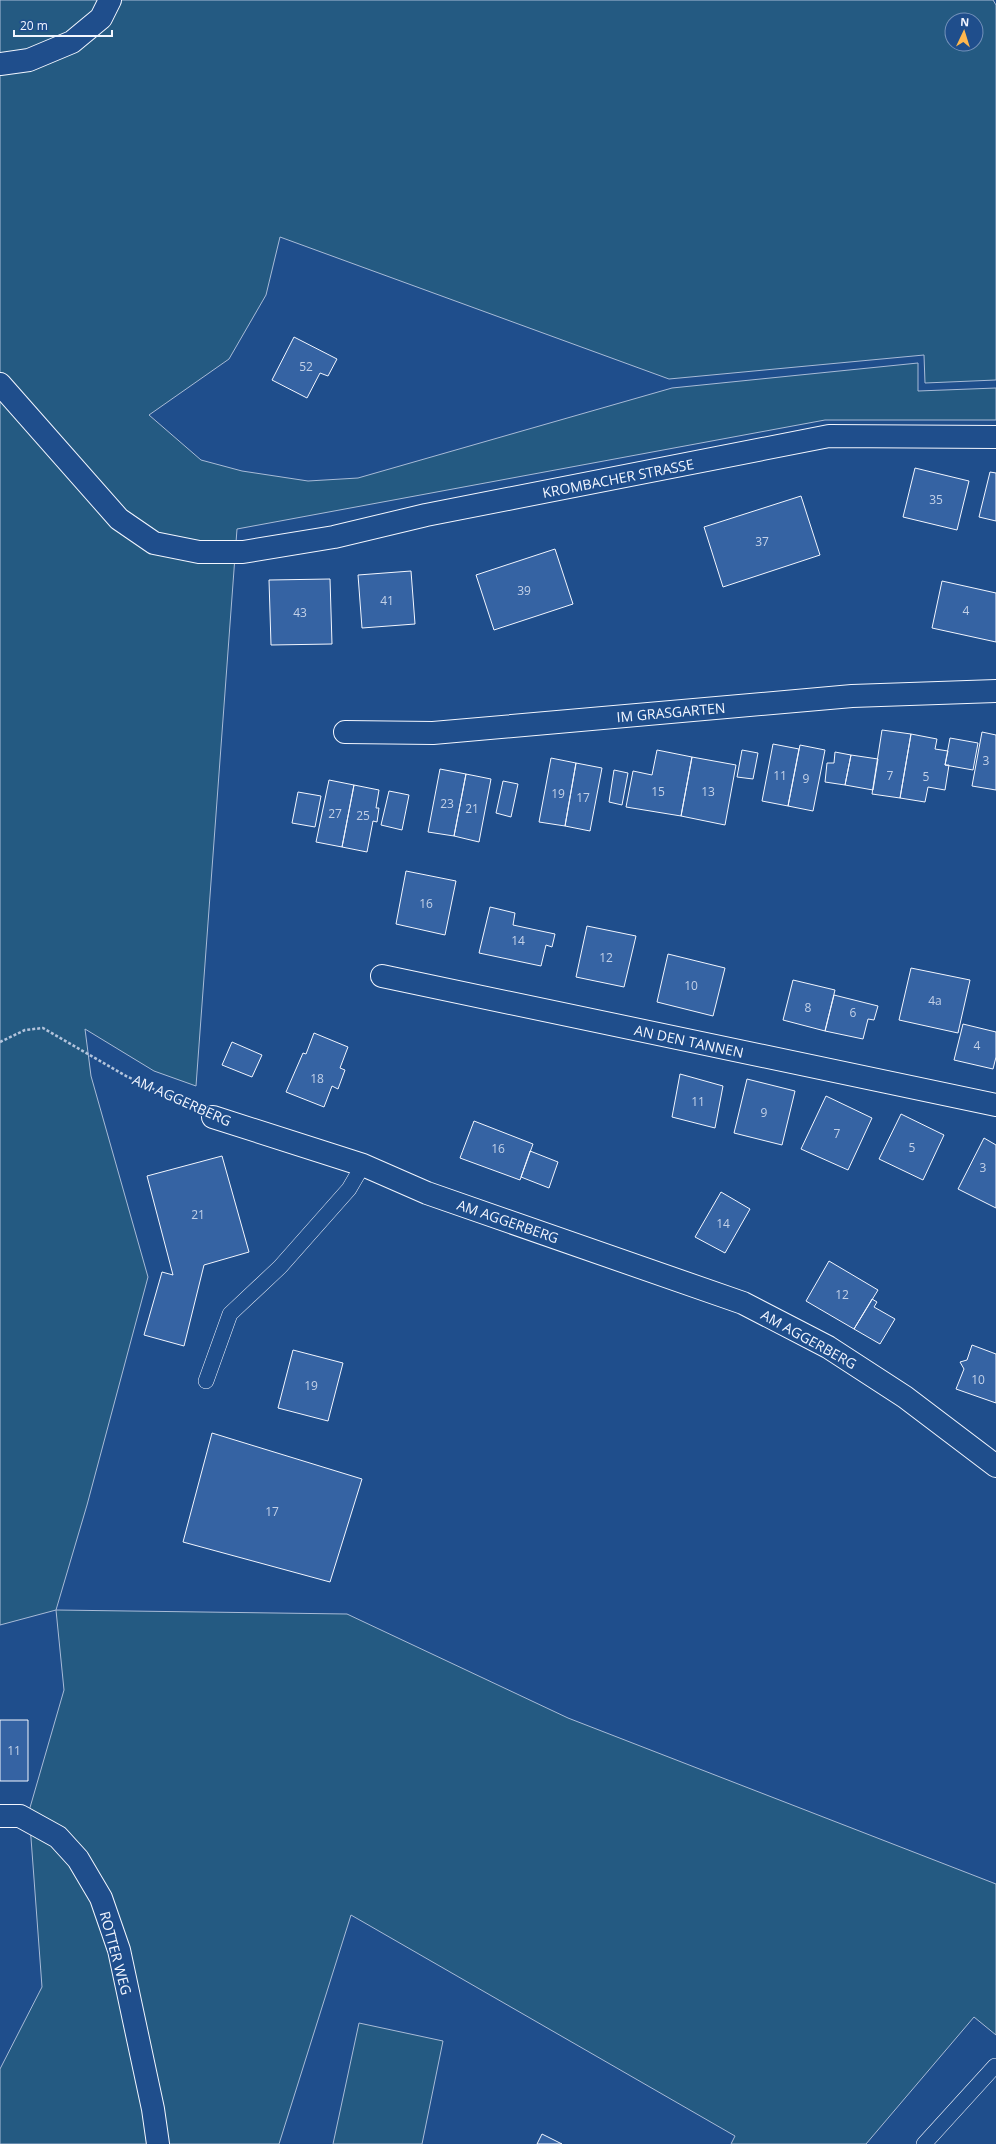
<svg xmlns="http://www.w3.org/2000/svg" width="996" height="2144" font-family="'Open Sans',sans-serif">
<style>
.green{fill:#245a82;stroke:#a8bbd7;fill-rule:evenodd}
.building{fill:#3563a3;stroke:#f2f6ff}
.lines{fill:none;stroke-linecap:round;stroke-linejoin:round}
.lane-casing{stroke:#f2f6ff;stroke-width:16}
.street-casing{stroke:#f2f6ff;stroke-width:24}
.path{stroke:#b3c4dc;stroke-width:2.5;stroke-dasharray:3 2;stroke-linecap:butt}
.lane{stroke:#1f4e8c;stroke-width:15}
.street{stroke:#1f4e8c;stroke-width:22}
.labels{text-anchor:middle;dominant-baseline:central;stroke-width:3;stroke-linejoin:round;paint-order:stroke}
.number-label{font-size:12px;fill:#c3d1e8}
.street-label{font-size:14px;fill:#f2f6ff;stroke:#1f4e8c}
</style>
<rect width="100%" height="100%" fill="#1f4e8c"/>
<path class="green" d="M 0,0 L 993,0 L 996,5 L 996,380 L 925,383 L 924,355 L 669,379 L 280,237 L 266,295 L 229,359 L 149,415 L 201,460 L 242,471 L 308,481 L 358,478 L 672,388 L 918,363 L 918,391 L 996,388 L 996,420 L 825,420 L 237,529 L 196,1086 L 154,1071 L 85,1029 L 91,1076 L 148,1277 L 87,1505 L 56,1610 L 347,1614 L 568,1718 L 996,1884 L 996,2035 L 974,2017 L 866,2144 L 731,2144 L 735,2136 L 351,1915 L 279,2144 L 0,2144 L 0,2069 L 42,1987 L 29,1811 L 64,1690 L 56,1610 L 0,1625 ZM 952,20 L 976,20 L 976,44 L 952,44 Z
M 359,2023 L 443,2041 L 422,2144 L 333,2144 Z"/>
<path class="building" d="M 294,337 L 337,359 L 328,376 L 320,373 L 307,398 L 272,380 Z
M 915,468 L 969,481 L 957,530 L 903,517 Z
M 990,472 L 996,473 L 996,521 L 979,517 Z
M 801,496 L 820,555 L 723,587 L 704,527 Z
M 555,549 L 573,604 L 494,630 L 476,575 Z
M 411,571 L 415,624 L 362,628 L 358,575 Z
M 330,579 L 332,644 L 271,645 L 269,580 Z
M 942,581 L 996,593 L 996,642 L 932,628 Z
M 882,730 L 911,734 L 900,798 L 872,794 Z
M 982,732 L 996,735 L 996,790 L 972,786 Z
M 911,734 L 937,739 L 935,749 L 948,751 L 945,765 L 949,765 L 945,790 L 928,787 L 925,802 L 900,798 Z
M 950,738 L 978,743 L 973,770 L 945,765 Z
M 773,744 L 799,749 L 788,806 L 762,801 Z
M 800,745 L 825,750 L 813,811 L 788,806 Z
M 657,750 L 692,757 L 681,816 L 626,807 L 633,771 L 652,775 Z
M 742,750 L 758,753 L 753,779 L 737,777 Z
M 835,752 L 851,755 L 845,785 L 825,782 L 827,763 L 834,763 Z
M 851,755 L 878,759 L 873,790 L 845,785 Z
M 692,757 L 736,765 L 725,825 L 681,816 Z
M 551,758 L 576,763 L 565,826 L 539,822 Z
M 576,763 L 602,768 L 590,831 L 565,826 Z
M 440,769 L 466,774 L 454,836 L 428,832 Z
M 614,770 L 628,773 L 622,805 L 609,802 Z
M 466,774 L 491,779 L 479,842 L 454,836 Z
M 329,780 L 354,785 L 342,847 L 316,842 Z
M 503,781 L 518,784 L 511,817 L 496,813 Z
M 354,785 L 379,790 L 376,808 L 379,808 L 377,822 L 373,821 L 367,852 L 342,847 Z
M 389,791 L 409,795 L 402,830 L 381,825 Z
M 298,792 L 321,796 L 315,827 L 292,823 Z
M 406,871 L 456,881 L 445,935 L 396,924 Z
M 490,907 L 515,913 L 513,925 L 555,934 L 552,947 L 546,945 L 541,966 L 479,953 Z
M 587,926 L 636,936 L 624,987 L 576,977 Z
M 668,954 L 725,968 L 713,1016 L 657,1002 Z
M 911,968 L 970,980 L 958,1033 L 899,1020 Z
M 793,980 L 835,990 L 825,1031 L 783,1020 Z
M 834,995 L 878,1006 L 874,1020 L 868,1019 L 863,1039 L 825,1031 Z
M 963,1024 L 996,1032 L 996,1057 L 993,1069 L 954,1060 Z
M 314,1033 L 348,1047 L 340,1068 L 345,1070 L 338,1089 L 332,1086 L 324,1107 L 286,1092 L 303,1053 L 306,1054 Z
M 232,1042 L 262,1055 L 252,1077 L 222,1065 Z
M 680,1074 L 723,1086 L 715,1128 L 672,1117 Z
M 747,1079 L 795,1091 L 782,1145 L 734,1133 Z
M 826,1096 L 872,1118 L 848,1170 L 801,1149 Z
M 901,1114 L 944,1135 L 923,1180 L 879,1159 Z
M 474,1121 L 533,1144 L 520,1180 L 460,1158 Z
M 984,1138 L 996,1145 L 996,1208 L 958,1189 Z
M 530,1151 L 558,1162 L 549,1188 L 521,1177 Z
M 222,1156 L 249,1252 L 204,1265 L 184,1346 L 144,1335 L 162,1272 L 173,1275 L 147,1176 Z
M 721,1192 L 750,1209 L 725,1253 L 695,1237 Z
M 829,1261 L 878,1290 L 854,1329 L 806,1301 Z
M 872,1299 L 877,1302 L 874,1307 L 895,1319 L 880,1344 L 854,1329 Z
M 972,1345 L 996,1354 L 996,1403 L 956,1389 L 964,1369 L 960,1362 L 967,1360 Z
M 293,1350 L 343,1363 L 328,1421 L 278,1408 Z
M 212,1433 L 362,1479 L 330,1582 L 183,1542 Z
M 0,1720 L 28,1720 L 28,1781 L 0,1781 Z
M 542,2134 L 562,2144 L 537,2144 Z"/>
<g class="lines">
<g class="lane-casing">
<path id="lane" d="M 206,1381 L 230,1314 L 280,1267 L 349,1189 L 363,1165
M 924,2144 L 995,2066 L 996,2067"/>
</g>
<g class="street-casing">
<path id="street" d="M 0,64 L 29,60 L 72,42 L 101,18 L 110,0
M 0,384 L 119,519 L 154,543 L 199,552 L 243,552 L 334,537 L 426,515 L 829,436 L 996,437
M 345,732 L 433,733 L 852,696 L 996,691
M 382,976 L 996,1105
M 213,1117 L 363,1165 L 427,1193 L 743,1303 L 828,1347 L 905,1397 L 996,1466
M 0,1816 L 20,1816 L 58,1837 L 78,1859 L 101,1898 L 119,1950 L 153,2109 L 158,2144"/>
</g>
<path class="path" d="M 0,1042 L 25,1030 L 43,1028 L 126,1076 L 187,1105"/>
<use href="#lane" class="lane"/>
<use href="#street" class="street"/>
</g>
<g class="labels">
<g class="number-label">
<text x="306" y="366">52</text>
<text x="936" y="499">35</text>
<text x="762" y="541">37</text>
<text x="524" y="590">39</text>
<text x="387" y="600">41</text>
<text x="966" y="610">4</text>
<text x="300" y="612">43</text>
<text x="986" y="760">3</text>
<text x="780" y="775">11</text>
<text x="890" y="775">7</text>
<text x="926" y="776">5</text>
<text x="806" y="778">9</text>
<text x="658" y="791">15</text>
<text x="708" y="791">13</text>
<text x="558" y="793">19</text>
<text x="583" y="797">17</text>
<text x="447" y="803">23</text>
<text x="472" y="808">21</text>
<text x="335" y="813">27</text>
<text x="363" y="815">25</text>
<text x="426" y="903">16</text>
<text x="518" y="940">14</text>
<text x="606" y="957">12</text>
<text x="691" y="985">10</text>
<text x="935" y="1000">4a</text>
<text x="808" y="1007">8</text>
<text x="853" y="1012">6</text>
<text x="977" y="1045">4</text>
<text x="317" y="1078">18</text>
<text x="698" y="1101">11</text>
<text x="764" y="1112">9</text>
<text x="837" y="1133">7</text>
<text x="912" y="1147">5</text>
<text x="498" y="1148">16</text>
<text x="983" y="1167">3</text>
<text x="198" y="1214">21</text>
<text x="723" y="1223">14</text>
<text x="842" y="1294">12</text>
<text x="978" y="1379">10</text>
<text x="311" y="1385">19</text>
<text x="272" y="1511">17</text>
<text x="14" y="1750">11</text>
</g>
<g class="street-label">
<text transform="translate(618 478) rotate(-11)">KROMBACHER STRASSE</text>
<text transform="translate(671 712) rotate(-5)">IM GRASGARTEN</text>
<text transform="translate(689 1041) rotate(12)">AN DEN TANNEN</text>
<text transform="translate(182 1100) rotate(24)">AM AGGERBERG</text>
<text transform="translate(508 1221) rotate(19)">AM AGGERBERG</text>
<text transform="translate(809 1339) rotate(29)">AM AGGERBERG</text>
<text transform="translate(116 1953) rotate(75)">ROTTER WEG</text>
</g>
</g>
<g transform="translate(964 32) rotate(4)"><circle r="19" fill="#1f4e8c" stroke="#7391ba"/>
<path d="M0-3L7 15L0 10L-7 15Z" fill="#ffb74d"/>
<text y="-6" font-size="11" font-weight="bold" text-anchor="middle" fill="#f2f6ff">N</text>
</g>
<path d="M14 30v6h98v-6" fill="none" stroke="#f2f6ff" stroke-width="2"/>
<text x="20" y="30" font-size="12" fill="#f2f6ff" stroke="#1f4e8c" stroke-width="3" paint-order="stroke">20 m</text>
</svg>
